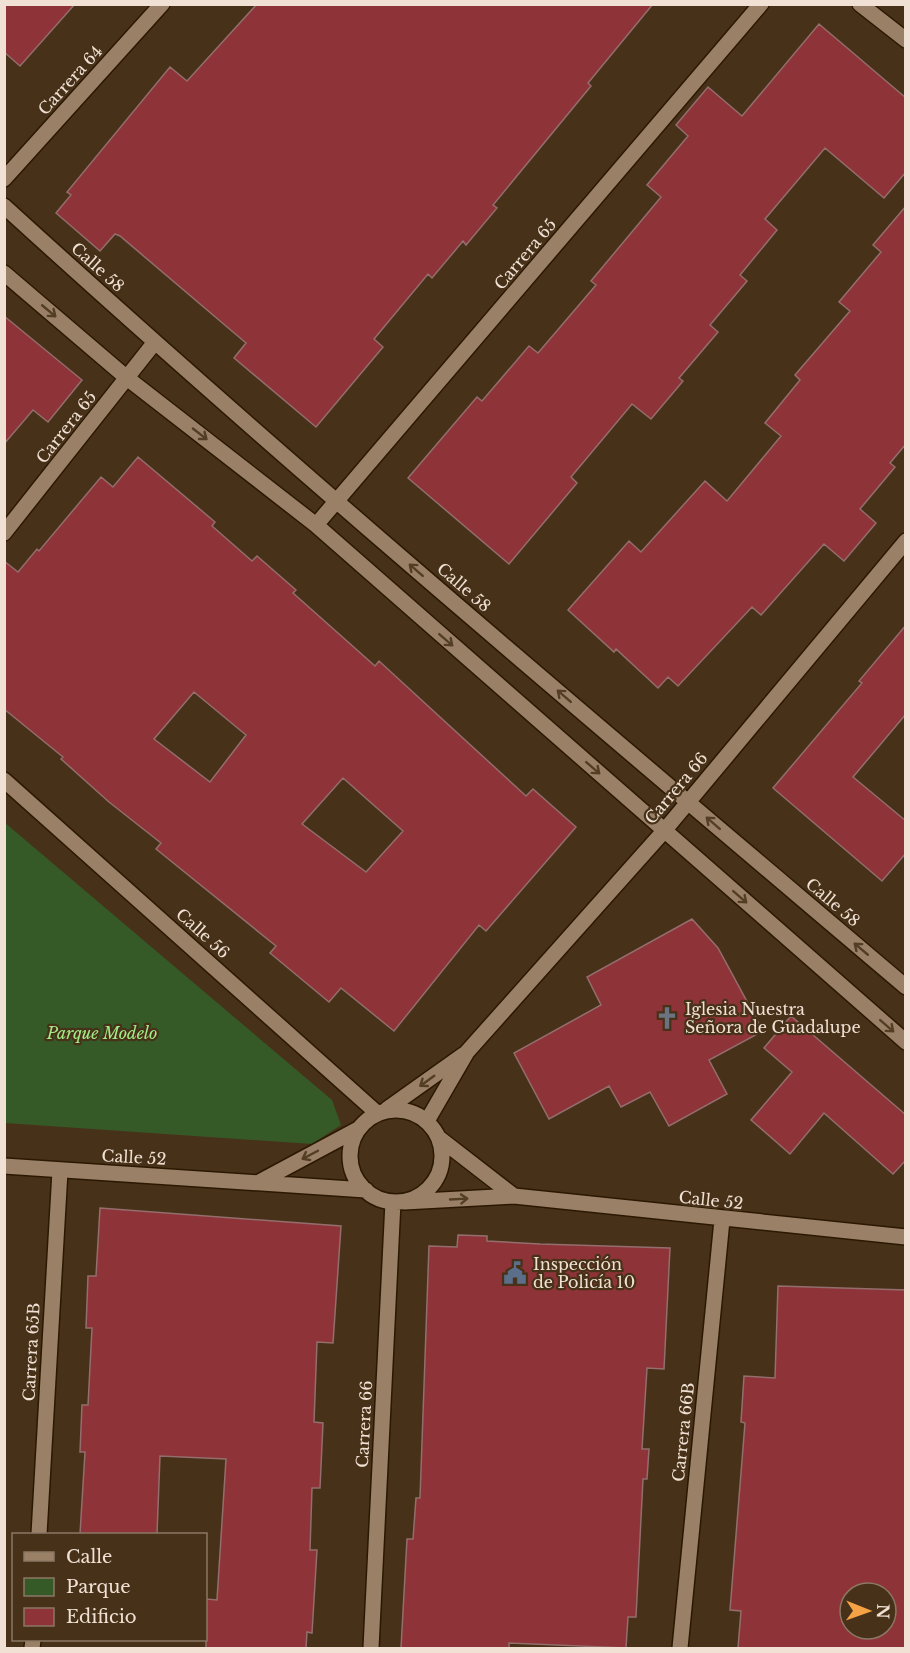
<svg xmlns="http://www.w3.org/2000/svg" width="910" height="1653" font-family="'Libre Baskerville',serif">
<style>
.green{fill:#365928}
.building{fill:#8e3338;stroke:#936e6d;stroke-width:1.5;fill-rule:evenodd}
.lines{fill:none;stroke-linecap:round;stroke-linejoin:round}
.minor-casing{stroke:#2c1802;stroke-width:18}
.minor{stroke:#998066;stroke-width:15}
.oneway{stroke:#533d25}
.labels{text-anchor:middle;dominant-baseline:central;stroke-width:4.5;stroke-linejoin:round;paint-order:stroke}
.street-label{font-size:16px;fill:#f0e1d4;stroke:#473119}
.poi-label{font-size:16px;fill:#f0e1d4;stroke:#473119;text-anchor:start}
.park-label{font-size:16px;font-style:italic;fill:#a1ec86;stroke:#473119}
</style>
<rect width="100%" height="100%" fill="#473119"/>
<path class="green" d="M 4,822 L 332,1100 L 341,1125 L 312,1144 L 5,1123 Z"/>
<path class="building" d="M 4,4 L 75,4 L 20,66 L 4,52 Z
M 257,4 L 653,4 L 588,83 L 591,86 L 493,205 L 497,208 L 466,245 L 463,241 L 432,278 L 428,274 L 374,339 L 383,347 L 316,427 L 234,358 L 246,343 L 120,236 L 115,234 L 100,251 L 56,213 L 71,195 L 67,192 L 170,67 L 187,81 Z
M 819,24 L 906,98 L 906,172 L 884,198 L 825,148 L 765,219 L 777,230 L 740,275 L 747,281 L 710,325 L 718,332 L 679,378 L 683,381 L 651,419 L 632,404 L 571,477 L 577,483 L 509,564 L 408,478 L 477,397 L 482,401 L 529,346 L 538,353 L 596,285 L 591,281 L 661,197 L 647,185 L 688,136 L 676,125 L 708,87 L 742,116 Z
M 906,206 L 906,444 L 890,463 L 895,467 L 860,509 L 876,523 L 844,561 L 824,544 L 761,615 L 752,607 L 678,686 L 668,677 L 658,688 L 616,649 L 614,652 L 568,610 L 629,541 L 641,552 L 705,481 L 727,501 L 781,436 L 765,423 L 800,380 L 795,375 L 850,311 L 839,302 L 881,252 L 873,245 Z
M 4,316 L 82,380 L 48,422 L 33,410 L 4,444 Z
M 138,457 L 215,522 L 212,526 L 252,561 L 257,556 L 296,590 L 293,593 L 375,666 L 379,661 L 526,796 L 533,789 L 576,827 L 486,931 L 479,925 L 394,1031 L 341,988 L 329,1002 L 270,953 L 276,946 L 156,849 L 161,843 L 109,802 L 61,759 L 63,757 L 4,709 L 4,561 L 18,572 L 37,549 L 39,551 L 101,477 L 113,487 ZM 194,692 L 246,735 L 210,782 L 154,739 ZM 343,778 L 403,831 L 366,872 L 302,824 Z
M 906,625 L 906,714 L 853,777 L 906,821 L 906,853 L 882,881 L 773,788 L 862,683 L 859,681 Z
M 692,919 L 718,948 L 763,1031 L 709,1060 L 727,1094 L 669,1126 L 650,1092 L 621,1107 L 609,1086 L 549,1119 L 514,1053 L 601,1005 L 587,977 Z
M 791,1016 L 906,1115 L 906,1160 L 893,1174 L 824,1113 L 790,1154 L 751,1120 L 792,1072 L 764,1048 Z
M 100,1208 L 341,1226 L 333,1343 L 317,1342 L 314,1422 L 323,1423 L 320,1488 L 312,1488 L 310,1550 L 317,1550 L 312,1633 L 307,1632 L 306,1648 L 206,1648 L 206,1599 L 217,1600 L 226,1459 L 160,1456 L 157,1534 L 80,1534 L 85,1452 L 80,1452 L 82,1405 L 88,1405 L 92,1328 L 86,1328 L 88,1276 L 96,1276 Z
M 458,1235 L 487,1236 L 487,1241 L 540,1244 L 670,1248 L 664,1369 L 647,1368 L 642,1449 L 649,1449 L 647,1479 L 643,1479 L 636,1617 L 628,1617 L 626,1648 L 509,1643 L 509,1648 L 401,1648 L 407,1539 L 413,1539 L 416,1498 L 420,1498 L 429,1246 L 457,1247 Z
M 778,1286 L 906,1290 L 906,1648 L 738,1648 L 741,1611 L 730,1610 L 745,1423 L 741,1422 L 744,1376 L 775,1378 ZM 850,1593 L 886,1593 L 886,1629 L 850,1629 Z"/>
<g class="lines">
<g class="minor-casing">
<path id="minor" d="M 860,4 L 906,40
M 4,179 L 162,4
M 4,206 C 298,474 603,730 906,987
M 4,273 L 127,378 L 316,525 L 906,1042
M 316,525 L 761,4
M 4,533 L 155,342
M 4,780 L 377,1113
M 387,1109 L 463,1055
M350 1156a46 46 0 1 1 92 0a46 46 0 1 1-92 0Z
M 427,1121 L 467,1052 L 664,831 L 906,541
M 439,1138 L 514,1196
M 4,1166 L 366,1190
M 261,1181 L 358,1129
M 404,1202 L 514,1196 L 906,1237
M 39,1534 L 60,1171
M 32,1648 L 33,1640
M 371,1648 L 393,1202
M 680,1648 L 722,1220"/>
</g>
<use href="#minor" class="minor"/>
</g>
<defs><path id="oneway-shaft" d="M-6 0H5M1.5-3L5.5 0L1.5 3" fill="none" stroke-width="1.6" stroke-linecap="round" stroke-linejoin="round" transform="scale(1.5)"/></defs>
<g class="oneway">
<use href="#oneway-shaft" transform="translate(49 311) rotate(40)"/>
<use href="#oneway-shaft" transform="translate(200 434) rotate(38)"/>
<use href="#oneway-shaft" transform="translate(416 570) rotate(-139)"/>
<use href="#oneway-shaft" transform="translate(446 640) rotate(41)"/>
<use href="#oneway-shaft" transform="translate(564 696) rotate(-139)"/>
<use href="#oneway-shaft" transform="translate(593 768) rotate(41)"/>
<use href="#oneway-shaft" transform="translate(713 823) rotate(-139)"/>
<use href="#oneway-shaft" transform="translate(740 897) rotate(41)"/>
<use href="#oneway-shaft" transform="translate(861 949) rotate(-140)"/>
<use href="#oneway-shaft" transform="translate(887 1026) rotate(41)"/>
<use href="#oneway-shaft" transform="translate(427 1081) rotate(144)"/>
<use href="#oneway-shaft" transform="translate(310 1155) rotate(152)"/>
<use href="#oneway-shaft" transform="translate(459 1199) rotate(-3)"/>
</g>
<defs>
<g id="church-bare" transform="scale(1.8)"><path d="M-1.2-6h2.4v3.5h3.3v2.4h-3.3V6h-2.4V-.1h-3.3v-2.4h3.3Z" fill="#6b7280" stroke="#473119" stroke-width="2.5" paint-order="stroke"/></g>
<g id="civic-bare" transform="scale(1.8)"><path d="M-.6-6.5H3V-4.5H.6V-3L4-1V1h2V6H-6V1h2V-1L-.6-3ZM-1.2 2.5V6h2.4V2.5Z" fill="#5c6f8a" stroke="#473119" stroke-width="2.5" paint-order="stroke"/></g>
</defs>
<g fill-rule="evenodd">
<use href="#church-bare" x="667" y="1018"/>
<use href="#civic-bare" x="515" y="1273"/>
</g>
<g class="labels">
<g class="street-label">
<text transform="translate(70 80) rotate(-48)">Carrera 64</text>
<text transform="translate(525 254) rotate(-50)">Carrera 65</text>
<text transform="translate(98 267) rotate(42)">Calle 58</text>
<text transform="translate(66 427) rotate(-52)">Carrera 65</text>
<text transform="translate(464 587) rotate(41)">Calle 58</text>
<text transform="translate(676 788) rotate(-50)">Carrera 66</text>
<text transform="translate(833 902) rotate(40)">Calle 58</text>
<text transform="translate(203 933) rotate(42)">Calle 56</text>
<text transform="translate(134 1157) rotate(3)">Calle 52</text>
<text transform="translate(711 1200) rotate(6)">Calle 52</text>
<text transform="translate(31 1352) rotate(-87)">Carrera 65B</text>
<text transform="translate(364 1424) rotate(-87)">Carrera 66</text>
<text transform="translate(683 1432) rotate(-84)">Carrera 66B</text>
</g>
<g class="poi-label">
<text x="685" y="1009">Iglesia Nuestra<tspan x="685" dy="18">Señora de Guadalupe</tspan></text>
<text x="533" y="1264">Inspección<tspan x="533" dy="18">de Policía 10</tspan></text>
</g>
<g class="park-label">
<text x="102" y="1033">Parque Modelo</text>
</g>
</g>
<rect width="910" height="1653" fill="none" stroke="#f0e1d4" stroke-width="12"/>
<rect x="12" y="1533" width="195" height="108" fill="#473119" stroke="#8b7764" stroke-width="1.5"/>
<rect x="24" y="1552" width="30" height="9" fill="#998066" stroke="#8b7764" stroke-width="1.5"/>
<text x="66" y="1563" font-size="18" fill="#f0e1d4">Calle</text>
<rect x="24" y="1578" width="30" height="18" fill="#365928" stroke="#8b7764" stroke-width="1.5"/>
<text x="66" y="1593" font-size="18" fill="#f0e1d4">Parque</text>
<rect x="24" y="1608" width="30" height="18" fill="#8e3338" stroke="#8b7764" stroke-width="1.5"/>
<text x="66" y="1623" font-size="18" fill="#f0e1d4">Edificio</text>
<g transform="translate(868 1611) rotate(91)"><circle r="28" fill="#473119" stroke="#8b7764" stroke-width="1.5"/>
<path d="M0-4.5L10 22L0 15L-10 22Z" fill="#f5a246"/>
<text y="-9" font-size="16" font-weight="bold" text-anchor="middle" fill="#f0e1d4">N</text>
</g>
</svg>
